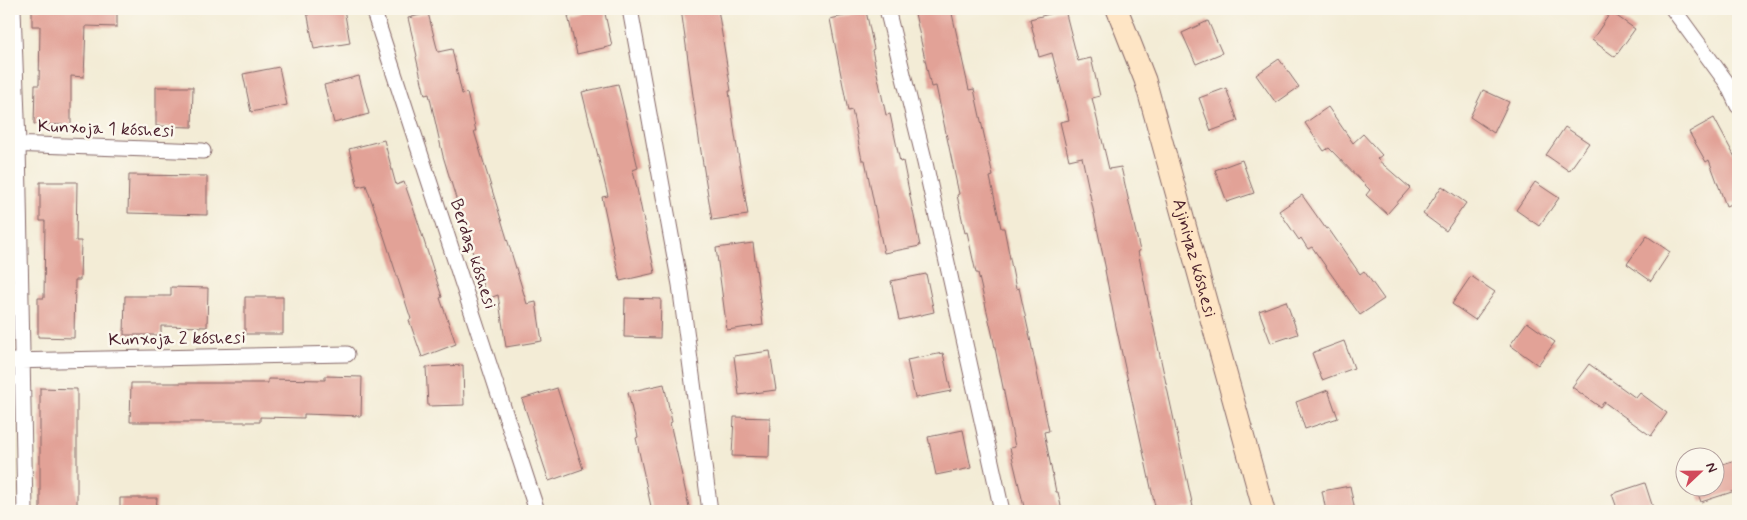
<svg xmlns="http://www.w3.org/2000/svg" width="1747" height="520" font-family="Mynerve,sans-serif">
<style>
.building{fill:#e2a297}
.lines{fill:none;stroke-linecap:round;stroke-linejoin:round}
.street-casing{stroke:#856767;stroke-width:17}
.secondary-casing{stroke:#856767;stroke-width:23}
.street{stroke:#fff;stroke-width:15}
.secondary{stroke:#fee5c5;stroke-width:21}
.labels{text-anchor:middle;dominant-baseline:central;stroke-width:5;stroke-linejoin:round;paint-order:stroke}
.street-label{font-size:18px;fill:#4a1f2b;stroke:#fbf7ec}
</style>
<rect width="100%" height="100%" fill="#fbf7ec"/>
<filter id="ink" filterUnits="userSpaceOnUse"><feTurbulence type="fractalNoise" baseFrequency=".02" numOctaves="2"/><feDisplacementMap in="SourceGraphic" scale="10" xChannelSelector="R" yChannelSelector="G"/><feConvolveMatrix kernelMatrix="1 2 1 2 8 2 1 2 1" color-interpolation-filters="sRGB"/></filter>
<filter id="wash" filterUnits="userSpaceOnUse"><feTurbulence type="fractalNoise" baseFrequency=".0096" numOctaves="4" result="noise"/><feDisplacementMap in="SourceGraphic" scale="20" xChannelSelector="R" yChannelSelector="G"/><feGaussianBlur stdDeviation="1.12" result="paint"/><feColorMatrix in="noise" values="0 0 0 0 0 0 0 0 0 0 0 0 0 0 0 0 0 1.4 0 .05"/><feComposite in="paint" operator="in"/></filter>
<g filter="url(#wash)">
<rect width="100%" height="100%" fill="#f3ecd6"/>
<g id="blocks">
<path class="building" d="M 32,9 L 117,9 L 117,27 L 86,26 L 84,77 L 71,76 L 71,125 L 34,124 L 35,85 L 39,85 L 40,26 L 32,26 Z
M 319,9 L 344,9 L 350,43 L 314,49 L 307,11 Z
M 601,9 L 604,9 L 612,46 L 577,54 L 568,16 Z
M 681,9 L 718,9 L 731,91 L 729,91 L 735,135 L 748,215 L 712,220 L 699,139 Z
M 914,9 L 951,9 L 969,90 L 974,89 L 993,176 L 990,177 L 1001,228 L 1004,228 L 1016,289 L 1019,288 L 1029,333 L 1049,431 L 1044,432 L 1056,492 L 1058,492 L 1062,511 L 1025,511 L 1010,448 L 1015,447 L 992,333 L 978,273 L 976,273 L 967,232 L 965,233 L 957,195 L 959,194 L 936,86 L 931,87 Z
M 1065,10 L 1078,61 L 1091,58 L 1100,96 L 1092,98 L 1109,169 L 1121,167 L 1140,251 L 1138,251 L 1148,301 L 1193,507 L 1174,511 L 1156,511 L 1114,317 L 1105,270 L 1106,270 L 1082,157 L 1069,160 L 1060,122 L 1069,120 L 1052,53 L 1039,57 L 1030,19 Z
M 866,11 L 874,49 L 872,50 L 886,115 L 890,114 L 900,162 L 903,161 L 920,246 L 884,253 L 865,160 L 862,160 L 852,110 L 848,111 L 830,19 Z
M 1611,12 L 1635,29 L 1615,57 L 1592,40 Z
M 428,13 L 438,52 L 452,49 L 462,94 L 467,93 L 476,131 L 474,131 L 527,304 L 536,302 L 542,341 L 506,347 L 498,295 L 487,299 L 443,156 L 429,94 L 425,95 L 416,57 L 417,56 L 408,18 Z
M 1208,21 L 1222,53 L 1196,64 L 1182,33 Z
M 1279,59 L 1299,87 L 1276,103 L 1256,75 Z
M 279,67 L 287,105 L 251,112 L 243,74 Z
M 359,76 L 369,114 L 334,123 L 324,85 Z
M 618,84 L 638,168 L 633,170 L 655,273 L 620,281 L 602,197 L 608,196 L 582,92 Z
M 156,87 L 193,87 L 192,127 L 156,126 Z
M 1226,88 L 1238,121 L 1211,131 L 1199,98 Z
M 1483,90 L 1509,102 L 1494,133 L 1470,117 Z
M 1328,107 L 1353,143 L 1363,134 L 1382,155 L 1377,159 L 1410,188 L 1387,214 L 1366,195 L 1370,190 L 1329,148 L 1324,151 L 1305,123 Z
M 1714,118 L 1738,163 L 1738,201 L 1726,206 L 1709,160 L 1706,162 L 1689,132 Z
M 1565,127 L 1589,143 L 1569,171 L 1546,155 Z
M 384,140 L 396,185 L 404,182 L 417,219 L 442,297 L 440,298 L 456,344 L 422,357 L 409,320 L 411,319 L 383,233 L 366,185 L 358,187 L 349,149 Z
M 1242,160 L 1254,193 L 1227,202 L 1215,170 Z
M 129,175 L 207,176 L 207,215 L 128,213 Z
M 40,182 L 77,182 L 76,241 L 81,241 L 80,280 L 75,280 L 74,338 L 38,337 L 38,298 L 44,298 L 45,221 L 40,221 Z
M 1535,182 L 1559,198 L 1539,226 L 1516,210 Z
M 1442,186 L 1466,203 L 1446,231 L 1423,214 Z
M 1302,195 L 1326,229 L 1328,228 L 1360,274 L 1364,271 L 1384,299 L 1360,315 L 1312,247 L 1308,249 L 1301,238 L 1299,240 L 1279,211 Z
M 1647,236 L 1670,252 L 1651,281 L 1627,264 Z
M 753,243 L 763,325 L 727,330 L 716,248 Z
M 926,274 L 934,312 L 899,320 L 891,281 Z
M 1471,276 L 1495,292 L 1475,320 L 1452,304 Z
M 171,287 L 208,288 L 207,327 L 161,326 L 161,335 L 124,335 L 125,296 L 171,296 Z
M 245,297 L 283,297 L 283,334 L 245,334 Z
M 625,298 L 661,299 L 660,338 L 624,337 Z
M 1286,301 L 1298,334 L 1271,343 L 1259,311 Z
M 1527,322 L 1555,342 L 1538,365 L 1510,345 Z
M 1344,341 L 1354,368 L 1322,380 L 1312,353 Z
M 770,351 L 776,390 L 739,395 L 734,356 Z
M 943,353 L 951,391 L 915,398 L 907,360 Z
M 1589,364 L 1636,398 L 1640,393 L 1667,413 L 1651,436 L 1604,402 L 1600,407 L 1572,387 Z
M 463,365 L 464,405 L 428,406 L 426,367 Z
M 325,376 L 362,377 L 361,416 L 304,414 L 304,418 L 260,417 L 260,422 L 130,422 L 131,383 L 268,383 L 268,379 L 325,380 Z
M 664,384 L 672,422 L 670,423 L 690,511 L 652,511 L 636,438 L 638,437 L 628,392 Z
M 40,388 L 77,389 L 77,511 L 40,511 Z
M 557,388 L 583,469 L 549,481 L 522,399 Z
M 1328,390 L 1338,418 L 1305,429 L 1296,402 Z
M 734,417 L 770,418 L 769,457 L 732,456 Z
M 963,430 L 971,468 L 936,475 L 928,437 Z
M 1738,459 L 1738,490 L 1701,502 L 1696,488 L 1714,488 L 1714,467 Z
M 1645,483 L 1654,511 L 1618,511 L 1612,494 Z
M 1350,486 L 1355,511 L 1326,511 L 1322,491 Z
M 120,498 L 157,498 L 156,511 L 120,511 Z"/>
</g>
</g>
<g filter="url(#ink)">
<use href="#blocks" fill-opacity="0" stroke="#856767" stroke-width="1"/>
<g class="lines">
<g class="street-casing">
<path id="street" d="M 13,9 L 18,144 L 25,511
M 373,9 L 537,511
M 630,9 L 680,285 L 710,511
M 887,9 L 925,163 L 1002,511
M 1673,9 L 1727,83 L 1738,106
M 9,144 L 203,151
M 9,361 L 347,354"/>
</g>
<g class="secondary-casing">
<g id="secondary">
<path id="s1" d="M 1117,9 L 1145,80 L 1264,511"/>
</g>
</g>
<use href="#street" class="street"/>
<use href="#secondary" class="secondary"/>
</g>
</g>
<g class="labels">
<g class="street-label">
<text transform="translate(106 129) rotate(2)">Kunxoja 1 kóshesi</text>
<text transform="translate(473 254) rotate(72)">Berdaq kóshesi</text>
<text stroke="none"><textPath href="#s1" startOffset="261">Ajiniyaz kóshesi</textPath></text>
<text transform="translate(177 339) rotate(-1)">Kunxoja 2 kóshesi</text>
</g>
</g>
<rect width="1747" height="520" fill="none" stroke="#fbf7ec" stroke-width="30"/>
<g transform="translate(1700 472) rotate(68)"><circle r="24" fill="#fbf7ec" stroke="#b4a19f"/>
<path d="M0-4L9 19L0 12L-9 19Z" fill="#d1495b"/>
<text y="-8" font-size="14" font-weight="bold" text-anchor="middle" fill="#4a1f2b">N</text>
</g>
</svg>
